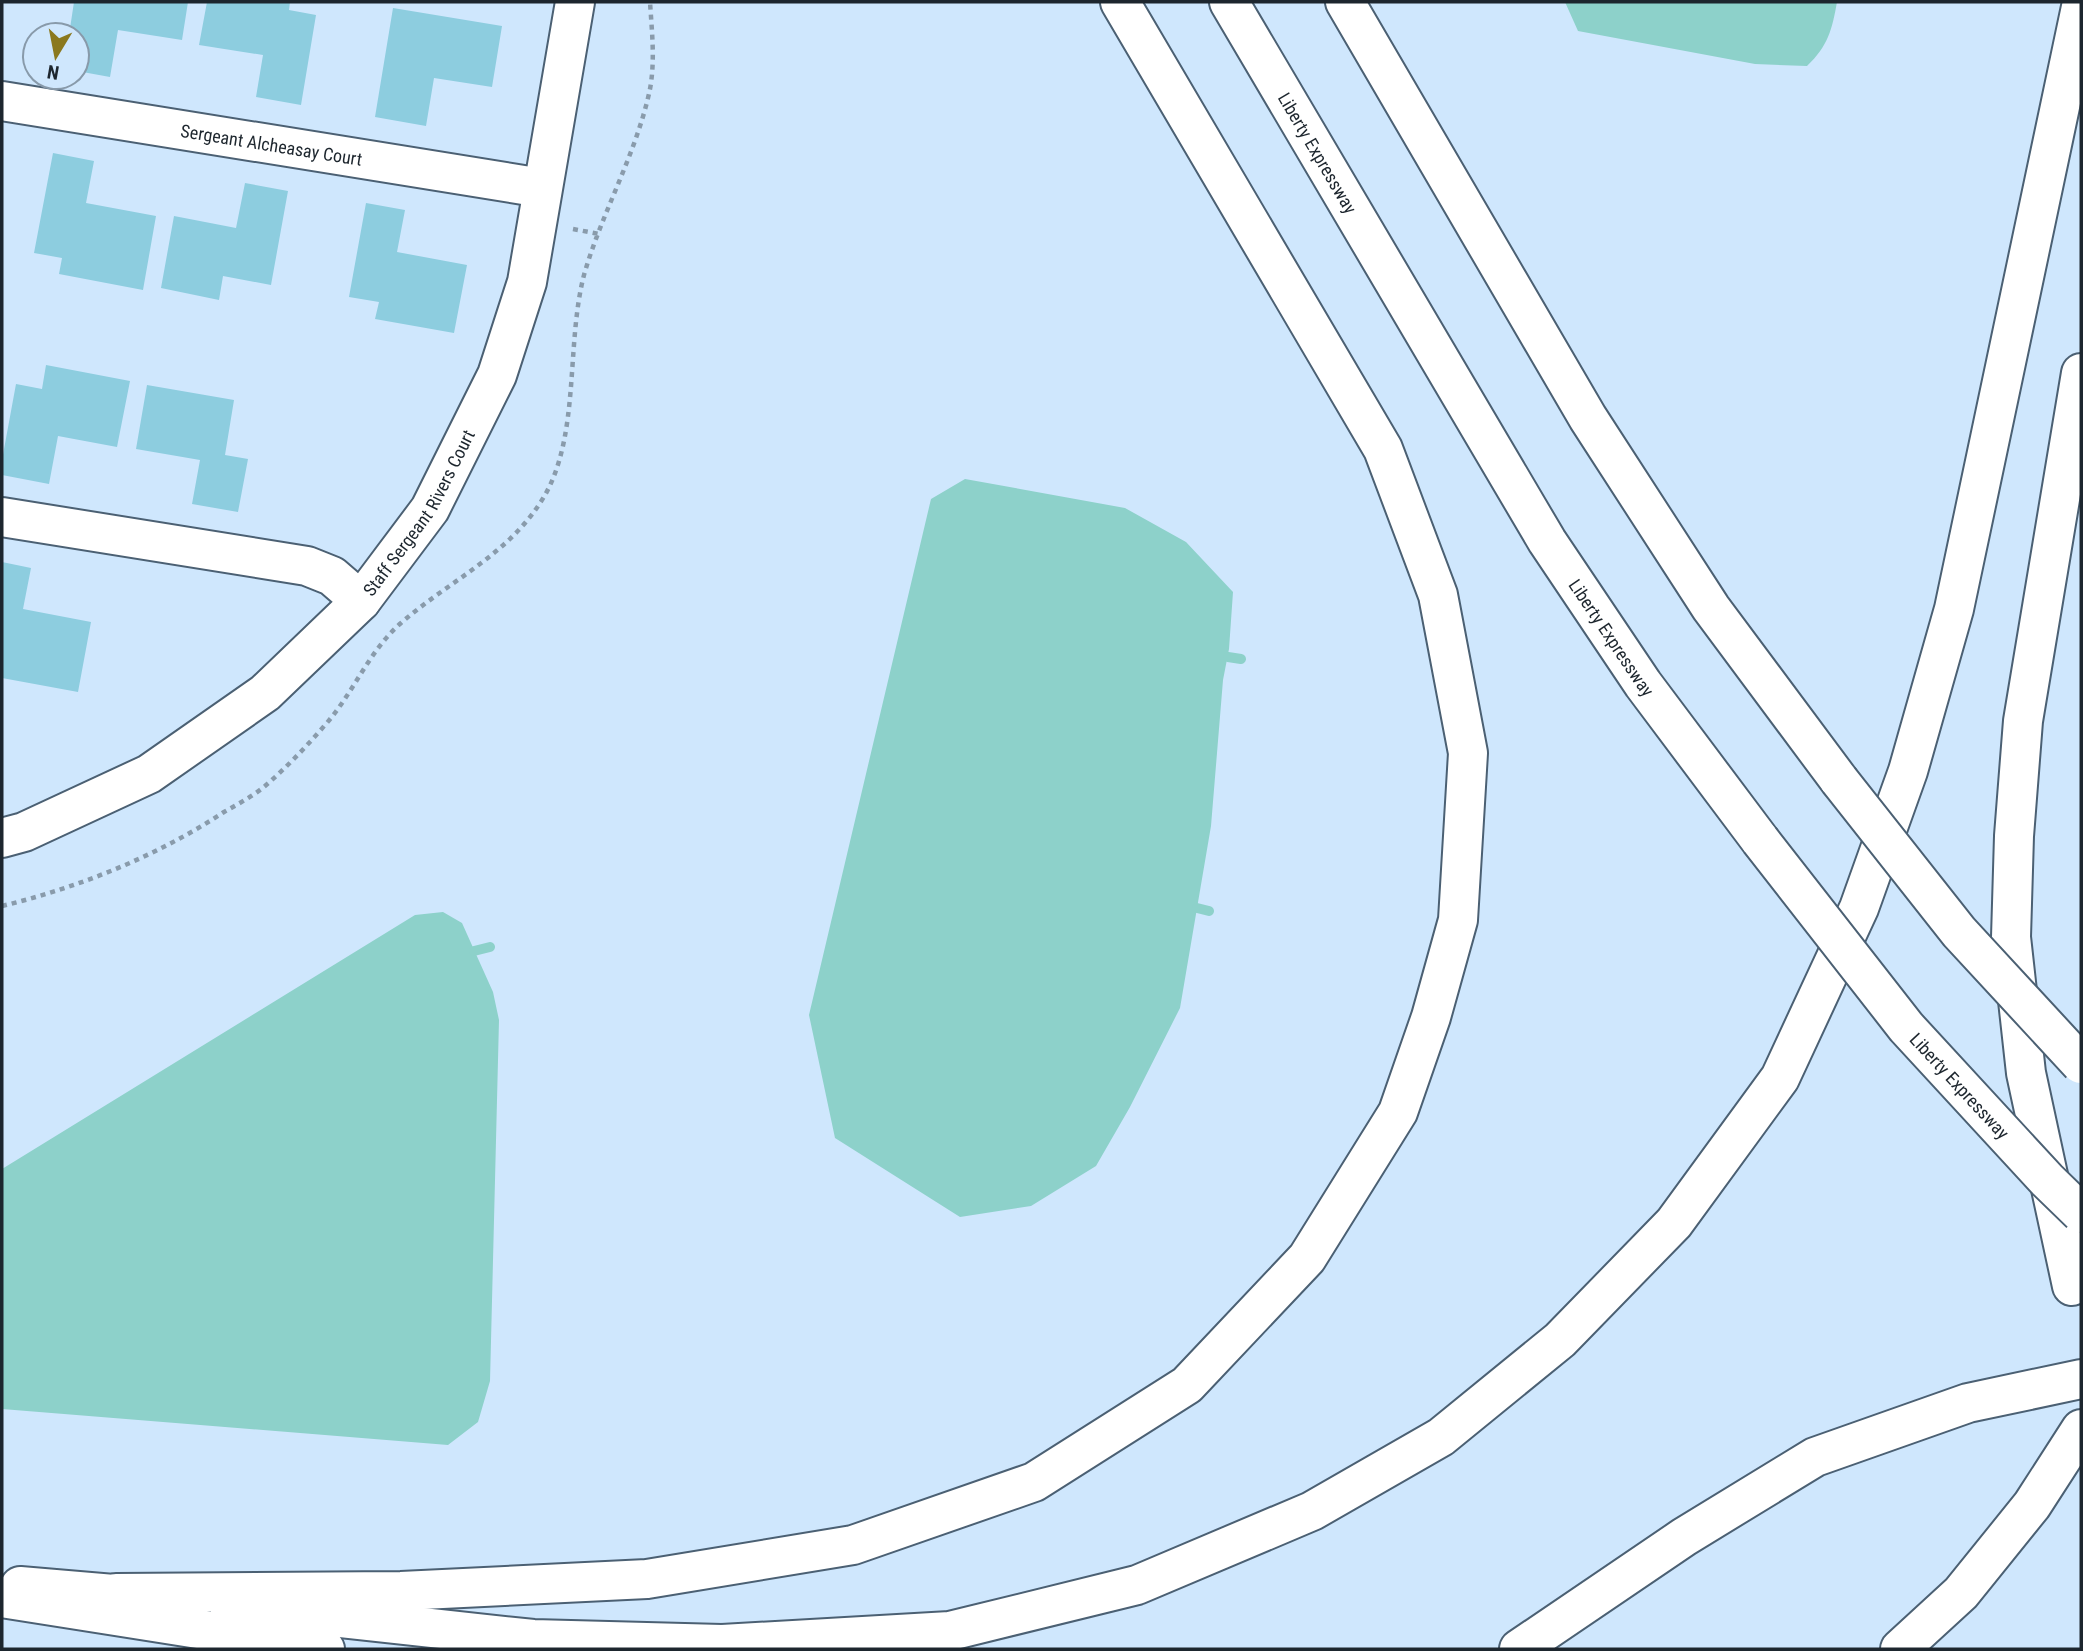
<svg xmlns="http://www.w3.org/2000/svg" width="2083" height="1651" font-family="'Roboto Condensed',sans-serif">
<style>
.water{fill:#8dd1ca}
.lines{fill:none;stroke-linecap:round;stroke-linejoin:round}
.stream{stroke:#8dd1ca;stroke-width:10}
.building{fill:#8dcddf}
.minor-casing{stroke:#4b6073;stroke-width:42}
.major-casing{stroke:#4b6073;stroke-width:42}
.highway-casing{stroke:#4b6073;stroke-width:42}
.path{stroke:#899bab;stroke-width:4.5;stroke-dasharray:5 5;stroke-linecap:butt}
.minor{stroke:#fff;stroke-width:38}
.major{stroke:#fff;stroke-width:38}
.highway{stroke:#fff;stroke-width:38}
.highway-bridge-casing{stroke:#4b6073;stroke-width:42;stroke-linecap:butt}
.highway-bridge{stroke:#fff;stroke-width:38}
.labels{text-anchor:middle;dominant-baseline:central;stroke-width:5;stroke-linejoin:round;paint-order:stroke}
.street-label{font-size:18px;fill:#1d262e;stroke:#cfe7fd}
</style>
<rect width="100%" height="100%" fill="#cfe7fd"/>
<path class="water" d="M 1565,2 L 1837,2 C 1832,30 1828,46 1807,66 L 1755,64 L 1578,31 Z
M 965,479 L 1125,508 L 1186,542 L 1233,592 L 1229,649 L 1223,680 L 1211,826 L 1180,1008 L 1130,1107 L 1096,1166 L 1031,1206 L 960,1217 L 835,1138 L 809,1015 L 931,499 Z
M 443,912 L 462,923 L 493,992 L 499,1020 L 490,1381 L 478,1422 L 448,1445 L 2,1409 L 2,1169 L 415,915 Z"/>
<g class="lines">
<path class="stream" d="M 1228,657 L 1241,659
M 1197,908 L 1209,911
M 474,951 L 490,947"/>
</g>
<path class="building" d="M 74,2 L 188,2 L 182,40 L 118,30 L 110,77 L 77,71 L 77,35 L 69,35 Z
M 207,2 L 290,2 L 289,10 L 316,15 L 301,105 L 256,97 L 263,55 L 199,45 Z
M 393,8 L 502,26 L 492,87 L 434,78 L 426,126 L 375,117 Z
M 53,153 L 94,161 L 86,203 L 156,216 L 143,290 L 59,274 L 62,258 L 34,253 Z
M 245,183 L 288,191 L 271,285 L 223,276 L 219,300 L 161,288 L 174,216 L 236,228 Z
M 366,203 L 405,210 L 397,252 L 467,265 L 454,333 L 375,319 L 379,302 L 349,297 Z
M 46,365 L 130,381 L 117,447 L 58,436 L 49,484 L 2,475 L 2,460 L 16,384 L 42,389 Z
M 147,385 L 234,400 L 225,455 L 248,459 L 238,512 L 192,504 L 200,460 L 136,449 Z
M 2,562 L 31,568 L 23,609 L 91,622 L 78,692 L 2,678 Z"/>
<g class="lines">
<g class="minor-casing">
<g id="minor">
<path id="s1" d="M 2,101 L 542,188"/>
<path d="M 2,517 L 307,566 L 332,576 L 361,601"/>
<path id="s2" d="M 2,838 L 24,832 L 149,774 L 265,693 L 361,601 L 430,509 L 497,375 L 527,282 L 575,2"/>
</g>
</g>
<g class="major-casing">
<path id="major" d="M 2072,1286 L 2026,1073 L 2011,937 L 2014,836 L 2023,721 L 2081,373
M 20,1586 L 149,1597
M 229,1606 L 533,1639 L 722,1644 L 950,1631 L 1137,1585 L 1312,1511 L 1441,1437 L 1560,1340 L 1674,1223 L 1780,1078 L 1859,908 L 1908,771 L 1954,609 L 2081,7
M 1900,1649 L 1961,1593 L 2032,1505 L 2081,1429"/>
</g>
<g class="highway-casing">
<g id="highway">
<path id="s3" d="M 1229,2 L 1547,541 L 1643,684 L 1760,840"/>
<path d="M 1345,2 L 1588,418 L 1711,608 L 1839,780"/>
<path d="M 116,1593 L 401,1591 L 647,1579 L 853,1545 L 1034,1482 L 1187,1385 L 1307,1258 L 1398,1112 L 1431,1017 L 1458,920 L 1468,753 L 1438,595 L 1383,449 L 1120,2"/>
<path d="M 2,1598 L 325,1649"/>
<path d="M 1519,1649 L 1684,1537 L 1815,1457 L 1968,1403 L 2081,1379"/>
</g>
</g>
<path class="path" d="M 573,229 L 599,234
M 2,906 C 80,887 157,856 224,812 C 238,804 253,796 265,786 C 287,767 306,747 325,725 C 353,694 368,652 401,623 C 450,580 511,554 545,495 C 580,433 566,344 584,275 C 601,215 633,160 648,98 C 656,67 652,34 650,2"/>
<use href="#minor" class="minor"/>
<use href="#major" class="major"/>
<use href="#highway" class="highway"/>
<g class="highway-bridge-casing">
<g id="highway-bridge">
<path d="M 1839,780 L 1959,932 L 2081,1064"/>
<path id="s4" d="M 1760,840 L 1906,1027 L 2047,1180 L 2081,1213"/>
</g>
</g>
<use href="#highway-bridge" class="highway-bridge"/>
</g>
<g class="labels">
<g class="street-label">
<text stroke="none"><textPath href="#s1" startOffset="273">Sergeant Alcheasay Court</textPath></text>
<text stroke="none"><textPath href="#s3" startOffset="175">Liberty Expressway</textPath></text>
<text stroke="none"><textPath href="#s2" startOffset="541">Staff Sergeant Rivers Court</textPath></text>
<text stroke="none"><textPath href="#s3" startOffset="742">Liberty Expressway</textPath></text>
<text stroke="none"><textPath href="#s4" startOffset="317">Liberty Expressway</textPath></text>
</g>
</g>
<rect width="2083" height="1651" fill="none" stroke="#1d262e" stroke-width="7"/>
<g transform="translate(56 56) rotate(190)"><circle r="33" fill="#cfe7fd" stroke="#889aaa" stroke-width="2"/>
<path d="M0-5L12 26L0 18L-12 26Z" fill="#8b791e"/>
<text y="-10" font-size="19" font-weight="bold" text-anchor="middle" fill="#1d262e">N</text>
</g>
</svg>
